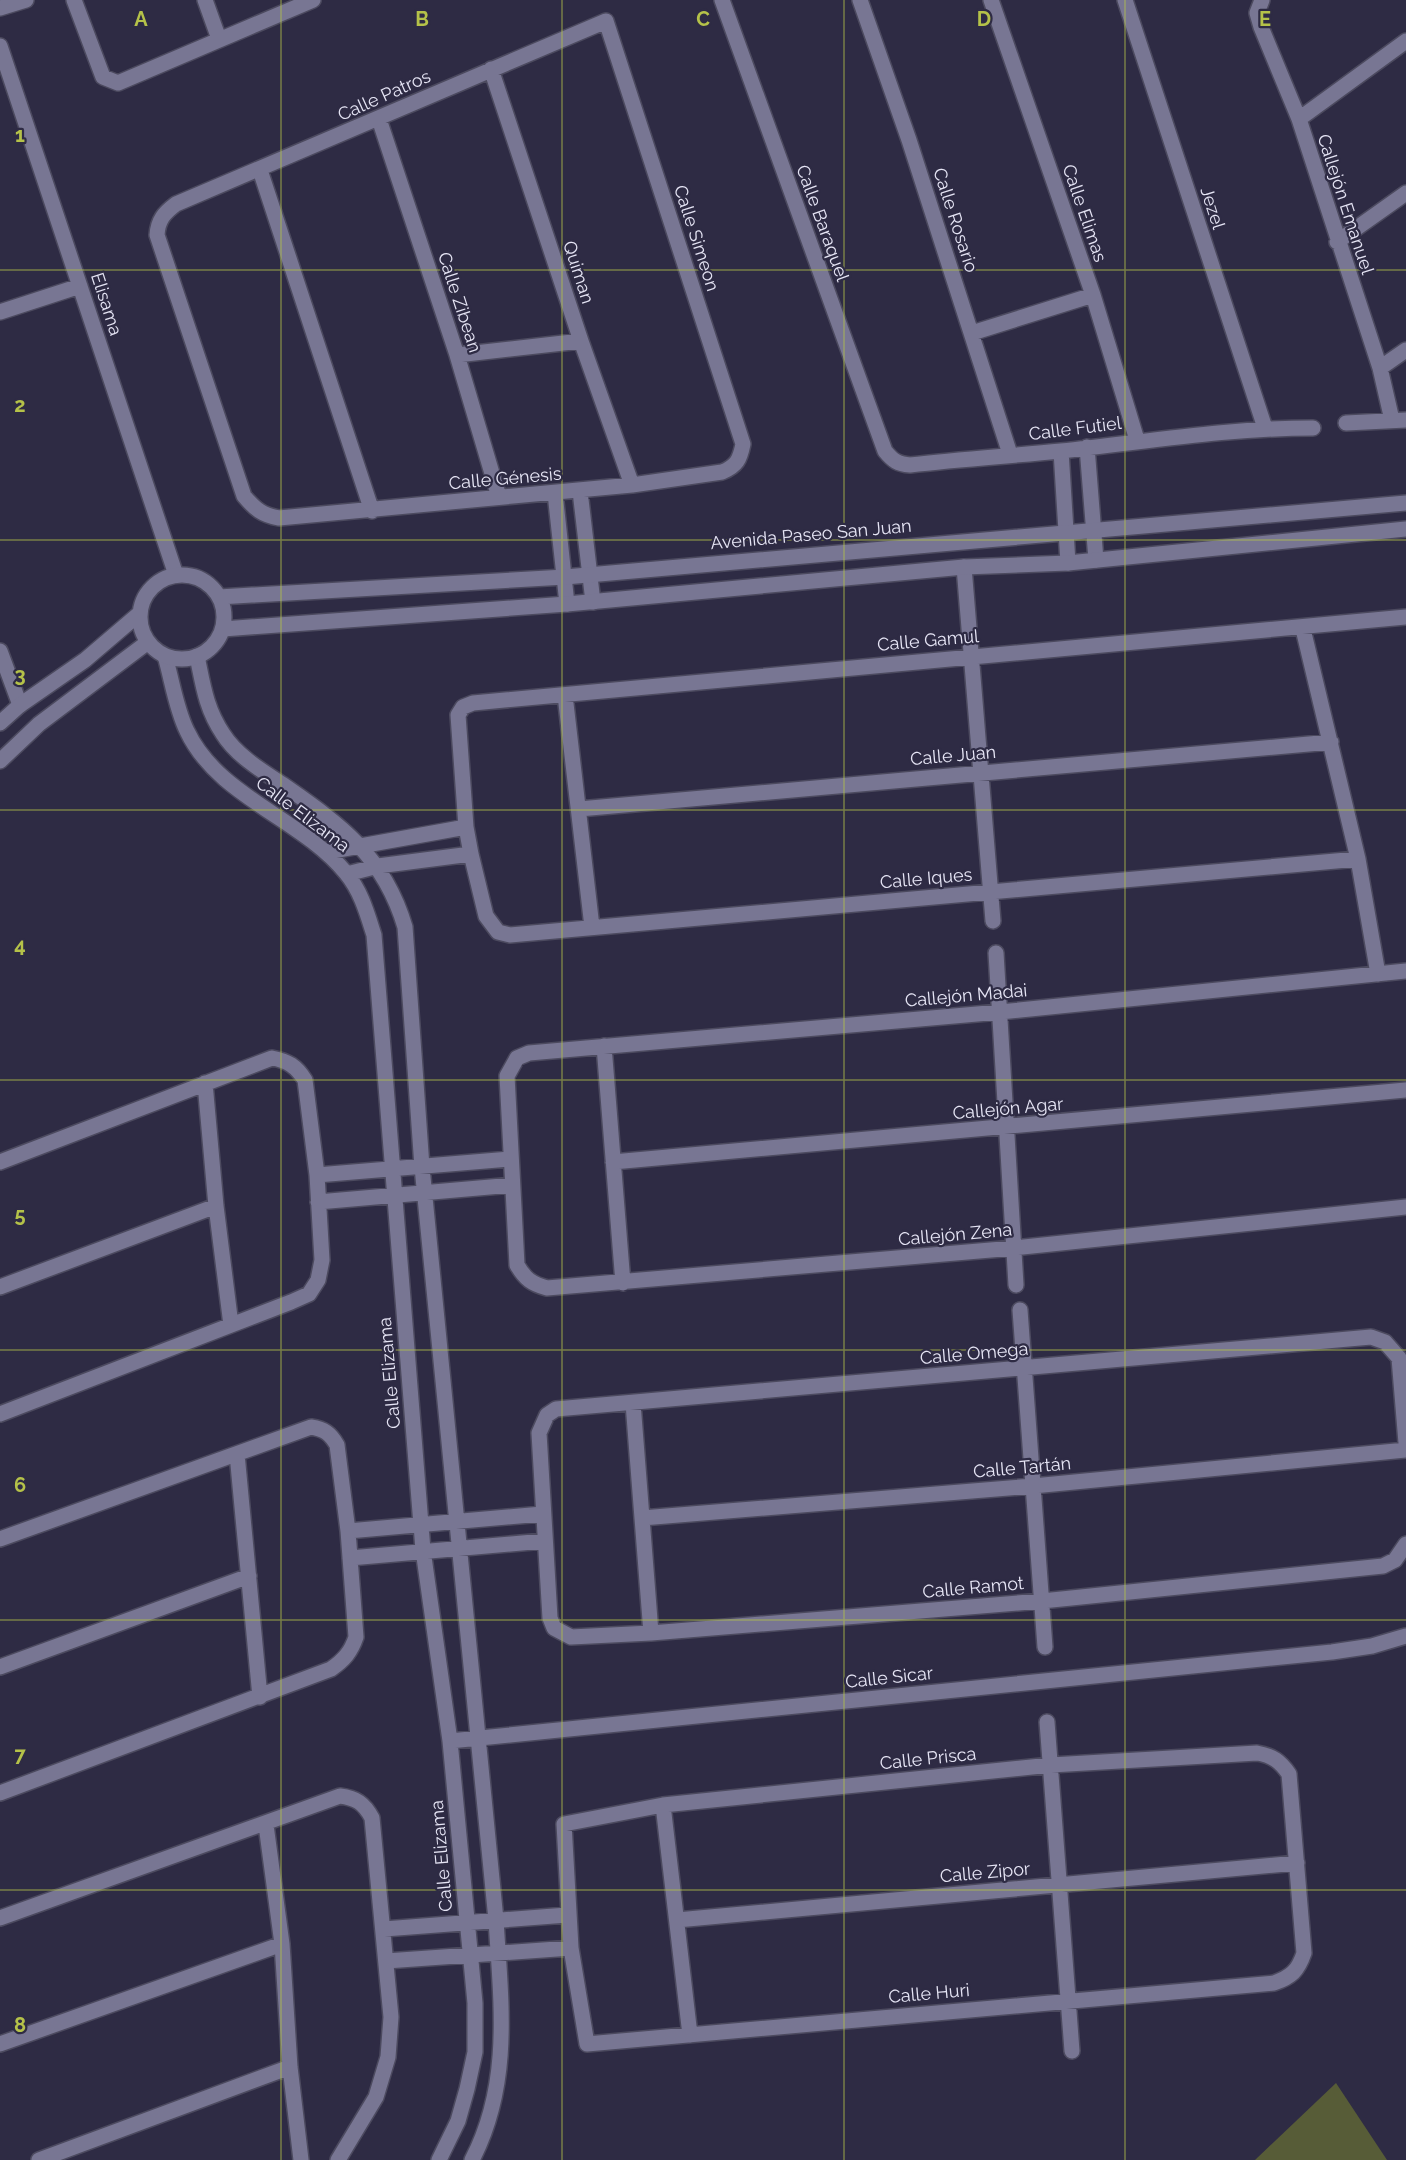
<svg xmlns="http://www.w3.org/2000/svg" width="1406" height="2160" font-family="Raleway,sans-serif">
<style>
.green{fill:#575c37}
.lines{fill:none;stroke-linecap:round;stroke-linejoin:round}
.street-casing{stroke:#4c4a5f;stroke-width:18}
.secondary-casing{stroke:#4c4a5f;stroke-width:18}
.street{stroke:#787693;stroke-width:15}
.secondary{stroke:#787693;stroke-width:15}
.grid{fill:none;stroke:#b5c249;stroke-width:1.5;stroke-opacity:0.55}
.labels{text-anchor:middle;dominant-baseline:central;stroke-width:4.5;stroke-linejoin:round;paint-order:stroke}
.street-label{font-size:18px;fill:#e6e5f5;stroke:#2e2b44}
.grid-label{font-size:20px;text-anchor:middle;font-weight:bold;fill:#b5c249;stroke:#2e2b44;stroke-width:4.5;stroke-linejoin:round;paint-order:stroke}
</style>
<rect width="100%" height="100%" fill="#2e2b44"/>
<path class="green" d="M 1336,2083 L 1387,2160 L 1255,2160 Z"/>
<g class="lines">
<g class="street-casing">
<path id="street" d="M 74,0 L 103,77 L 118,83 L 313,0
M 205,0 L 219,39
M 722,0 L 885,451 C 893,461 898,464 910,465 C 961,459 1011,456 1061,451 C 1146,442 1228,428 1313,428
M 860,0 L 909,140 L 1010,454
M 991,0 L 1093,295 L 1137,440
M 1125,0 L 1265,428
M 1262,0 L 1257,13 L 1261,27 L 1299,119 L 1380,368 L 1392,420
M 0,8 L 26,0
M 606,21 L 743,444 C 740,459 737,466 722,472 L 632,485 L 279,518 C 262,515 255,509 244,496 L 157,235 C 158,220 164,213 176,204 Z
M 0,46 L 176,575
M 491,69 L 581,341 L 632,485
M 379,119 L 457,355 L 499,497
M 1299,119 L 1406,41
M 260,170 L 372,511
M 1337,242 L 1406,193
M 0,312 L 80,286
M 972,333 L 1093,295
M 457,355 L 581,341
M 1380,368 L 1406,350
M 1346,423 L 1406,420
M 1087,447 L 1096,560
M 1061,451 L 1068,563
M 580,491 L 593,602
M 555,493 L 567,604
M 964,567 L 993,921
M 1303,629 L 1358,859 L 1378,974
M 0,651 L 20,705
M 165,656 C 172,680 176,709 187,731 C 218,797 301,818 346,873 C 361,891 367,913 374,935 L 423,1550 L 450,1741 L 475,2003 L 475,2052 L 467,2089 L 458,2121 L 439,2160
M 197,656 C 203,685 206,709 223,734 C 236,755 262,771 282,784 C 341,825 384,856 405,927 L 422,1167 L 496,1920 C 501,2003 512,2083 472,2160
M 565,695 L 592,927
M 579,809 L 1331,742
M 327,852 L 466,827
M 1358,859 L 510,935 L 498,932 L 486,916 L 471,854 L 466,827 L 458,715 L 463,707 L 473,703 L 1406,617
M 347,874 L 378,866 L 471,854
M 996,953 L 1016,1285
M 1406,971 L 1000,1012 L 529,1053 L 517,1058 L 507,1076 L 517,1265 C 525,1279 532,1284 547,1288 L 1014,1248 L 1406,1207
M 604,1046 L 623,1283
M 205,1083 L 216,1206 L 231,1325
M 0,1162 L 272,1058 C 288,1061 296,1066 305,1080 L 317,1175 L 322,1260 L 318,1280 L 309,1294 L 291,1302 L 0,1414
M 613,1162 L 1406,1090
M 317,1175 L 510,1159
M 318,1202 L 512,1185
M 0,1287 L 216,1206
M 1020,1310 L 1045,1647
M 633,1403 L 651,1633
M 1406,1443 L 1399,1358 L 1385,1342 L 1371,1337 L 556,1409 L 547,1415 L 539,1433 L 550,1618 L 554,1628 L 571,1637 L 651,1633 L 1042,1601 L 1383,1566 L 1395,1560 L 1406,1544
M 237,1454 L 260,1697
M 642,1518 L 1033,1486 L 1406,1450
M 348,1531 L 542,1514
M 0,1539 L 311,1427 C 324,1429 330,1433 337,1445 L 348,1531 L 356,1637 C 351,1652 344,1660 331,1669 L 0,1793
M 350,1558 L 544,1541
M 0,1667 L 249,1576
M 1047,1722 L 1072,2051
M 450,1741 L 1332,1652 L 1372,1646 L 1406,1636
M 1257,1753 C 1273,1756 1280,1761 1289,1774 L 1304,1953 C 1298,1971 1291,1977 1274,1983 L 587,2044 L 571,1948 L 564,1824 L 663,1805 L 1051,1765 Z
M 663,1805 L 690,2035
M 266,1825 L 282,1944 L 290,2067 L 301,2160
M 0,1918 L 340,1796 C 356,1798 364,1803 372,1818 L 391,2017 L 388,2057 L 376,2097 L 338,2160
M 677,1920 L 1297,1863
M 384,1929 L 567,1915
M 386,1961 L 571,1948
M 0,2044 L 282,1944
M 39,2160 L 290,2067"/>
</g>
<g class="secondary-casing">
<path id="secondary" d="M140 617a42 42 0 1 1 84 0a42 42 0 1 1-84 0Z
M 219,597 L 565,577 L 1406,503
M 223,629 L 567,604 L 964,567 L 1068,563 L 1406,529
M 0,723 L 20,705 L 85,660 L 140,613
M 0,761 L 39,724 L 148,642"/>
</g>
<use href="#street" class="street"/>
<use href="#secondary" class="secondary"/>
</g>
<path class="grid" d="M 281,0 L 281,2160M 562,0 L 562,2160M 844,0 L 844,2160M 1125,0 L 1125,2160M 0,270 L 1406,270M 0,540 L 1406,540M 0,810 L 1406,810M 0,1080 L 1406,1080M 0,1350 L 1406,1350M 0,1620 L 1406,1620M 0,1890 L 1406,1890"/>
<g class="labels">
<g class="street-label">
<text transform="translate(384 95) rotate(-24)">Calle Patros</text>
<text transform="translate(1346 204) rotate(72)">Callejón Emanuel</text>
<text transform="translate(1213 208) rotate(72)">Jezel</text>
<text transform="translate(1085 213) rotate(71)">Calle Elimas</text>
<text transform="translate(956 220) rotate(72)">Calle Rosario</text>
<text transform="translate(823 223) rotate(70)">Calle Baraquel</text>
<text transform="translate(697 238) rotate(72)">Calle Simeon</text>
<text transform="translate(579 272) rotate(72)">Quiman</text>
<text transform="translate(460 302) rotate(72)">Calle Zibean</text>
<text transform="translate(107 304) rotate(72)">Elisama</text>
<text transform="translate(1075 428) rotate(-7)">Calle Futiel</text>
<text transform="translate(505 478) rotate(-5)">Calle Génesis</text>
<text transform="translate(811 534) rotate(-5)">Avenida Paseo San Juan</text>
<text transform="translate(928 640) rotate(-5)">Calle Gamul</text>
<text transform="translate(953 755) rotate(-5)">Calle Juan</text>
<text transform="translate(303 814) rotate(37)">Calle Elizama</text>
<text transform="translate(926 878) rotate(-5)">Calle Iques</text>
<text transform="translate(966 995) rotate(-5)">Callejón Madai</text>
<text transform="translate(1008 1108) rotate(-5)">Callejón Agar</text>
<text transform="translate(955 1234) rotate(-5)">Callejón Zena</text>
<text transform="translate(974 1353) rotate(-5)">Calle Omega</text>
<text transform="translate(389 1373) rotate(-95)">Calle Elizama</text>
<text transform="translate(1022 1467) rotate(-5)">Calle Tartán</text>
<text transform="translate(973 1587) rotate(-5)">Calle Ramot</text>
<text transform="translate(889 1677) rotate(-6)">Calle Sicar</text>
<text transform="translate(928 1758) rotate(-6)">Calle Prisca</text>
<text transform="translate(441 1856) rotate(-95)">Calle Elizama</text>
<text transform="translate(985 1872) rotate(-5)">Calle Zipor</text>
<text transform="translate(929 1993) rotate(-5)">Calle Huri</text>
</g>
</g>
<g class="grid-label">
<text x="141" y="26">A</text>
<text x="422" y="26">B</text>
<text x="703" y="26">C</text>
<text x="984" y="26">D</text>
<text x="1265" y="26">E</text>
<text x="20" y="142">1</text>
<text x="20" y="412">2</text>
<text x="20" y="682">3</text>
<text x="20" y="952">4</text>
<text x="20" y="1222">5</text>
<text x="20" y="1492">6</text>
<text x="20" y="1762">7</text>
<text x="20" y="2032">8</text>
</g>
</svg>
